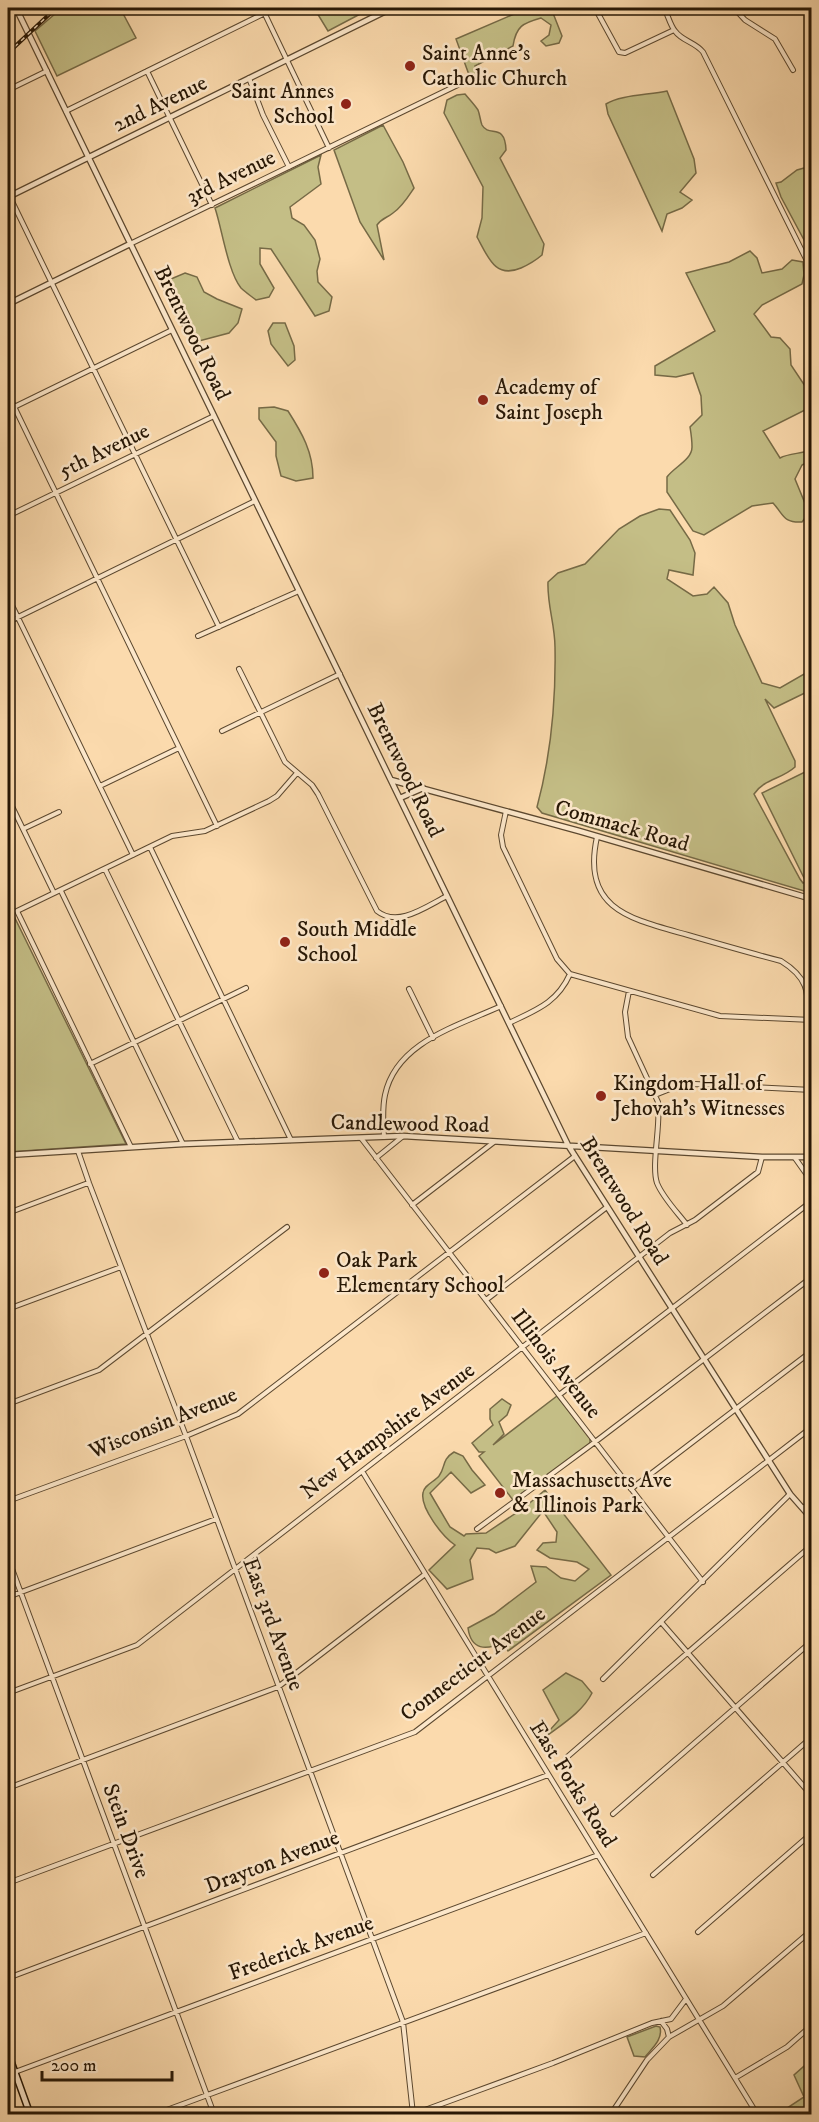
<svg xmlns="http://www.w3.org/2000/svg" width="819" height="2122" font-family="'IM FELL DW Pica',serif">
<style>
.green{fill:#c4be86;stroke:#766a46;stroke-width:1.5}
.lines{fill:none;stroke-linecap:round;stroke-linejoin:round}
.minor-casing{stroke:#5c482f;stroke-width:6}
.tertiary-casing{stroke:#5c482f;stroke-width:7}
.secondary-casing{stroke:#271705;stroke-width:8}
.minor{stroke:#fce7ca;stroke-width:4}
.tertiary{stroke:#fce7ca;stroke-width:4.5}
.secondary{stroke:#fce7ca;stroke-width:5}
.rail-casing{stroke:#271705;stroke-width:4}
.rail{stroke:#fce7ca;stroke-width:1.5;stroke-dasharray:4.5;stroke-linecap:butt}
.poi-dot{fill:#8f2418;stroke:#fce7ca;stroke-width:2}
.labels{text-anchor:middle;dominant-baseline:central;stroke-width:5;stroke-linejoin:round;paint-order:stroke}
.poi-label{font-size:22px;fill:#271705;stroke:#fce7ca;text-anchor:start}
.street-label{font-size:22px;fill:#271705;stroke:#fce7ca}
</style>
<rect width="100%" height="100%" fill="#fbdaad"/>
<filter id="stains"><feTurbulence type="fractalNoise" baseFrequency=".00333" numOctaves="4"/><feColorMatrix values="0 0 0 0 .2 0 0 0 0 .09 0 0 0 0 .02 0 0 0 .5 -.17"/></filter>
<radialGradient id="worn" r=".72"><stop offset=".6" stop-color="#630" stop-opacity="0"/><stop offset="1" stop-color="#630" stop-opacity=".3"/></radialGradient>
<path class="green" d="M 62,8 L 120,8 L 136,38 L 57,76 L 35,31 Z
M 314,8 L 328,8 L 333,12 L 364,12 L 328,31 Z
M 528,8 L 551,8 L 562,36 L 559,43 L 546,46 L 541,41 L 549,35 L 551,25 L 541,18 C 523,23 516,26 513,46 L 475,66 L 478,82 L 468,72 L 456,39 Z
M 667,91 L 694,159 L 696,173 L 680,192 L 692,200 L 682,208 L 667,214 L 662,231 L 608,114 L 606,104 C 620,95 648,95 667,91 Z
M 465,94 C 469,99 474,104 478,110 C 480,115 480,120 482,125 C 489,138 505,122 506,150 L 500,158 L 544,244 L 542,255 C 535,261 530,264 521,268 C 495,279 488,257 477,237 L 482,218 L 483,187 L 444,113 L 447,100 L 457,95 Z
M 383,125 L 403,162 L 414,188 C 408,197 402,207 393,213 C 387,218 382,218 377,225 L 384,260 L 360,222 L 334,150 Z
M 321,155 L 318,167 L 321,184 L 290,207 L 292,218 L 304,225 L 315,240 L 320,259 L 317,271 L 318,282 L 332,297 L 329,311 L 315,316 L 271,249 L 260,248 L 260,264 L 274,288 L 269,297 L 256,300 C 251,296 245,292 241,288 C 228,272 222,229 215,208 Z
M 811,166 L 812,166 L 811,253 L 781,197 L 776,183 L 781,182 L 797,170 Z
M 750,251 L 757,258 L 762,273 L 782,269 L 792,260 L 803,262 L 804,275 L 802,284 L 762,305 L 754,314 L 771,337 L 780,338 L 790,349 L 791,365 L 809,392 L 811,392 L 811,407 L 763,431 L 780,458 C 789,453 801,454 811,450 L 811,460 L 802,465 L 795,479 L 809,513 L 802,522 C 783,523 784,515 773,503 L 752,506 L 704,535 L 693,531 L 667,492 L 667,477 C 674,467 692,460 692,447 C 692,440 691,433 690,427 L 702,415 L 701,396 L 693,373 L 676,377 L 655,375 L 655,366 L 715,331 L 686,273 L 729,262 Z
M 185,273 L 197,277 L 204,292 L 217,299 L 242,309 L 238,323 L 229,333 L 199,341 L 188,337 L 159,280 L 171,279 Z
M 273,323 L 285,323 L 294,346 L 295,360 L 288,366 L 271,344 L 268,331 Z
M 274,407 L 288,411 C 302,433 313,452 313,478 L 296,481 L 281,476 L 276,456 L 276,442 L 259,419 L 259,408 Z
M 659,509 L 670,510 L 690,540 L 695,553 L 693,575 L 669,570 L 667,579 L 693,596 L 707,594 L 714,587 L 728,603 L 735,625 L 762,683 L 780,688 L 811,670 L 811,690 L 774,708 L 765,699 L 795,761 L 795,767 C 782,779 764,779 754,794 L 800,879 L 803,883 L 806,882 L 762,793 L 807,771 L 812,781 L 812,879 L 807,881 L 811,880 L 811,893 L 542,813 L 537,807 C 551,755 556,701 555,647 C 555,625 547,604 548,582 L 558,573 L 585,564 L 619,529 L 640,516 Z
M 8,904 L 126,1144 L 8,1152 Z
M 557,1396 L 590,1438 L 590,1444 L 513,1500 L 479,1456 L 484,1452 L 479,1452 L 472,1443 L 493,1425 L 490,1419 L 490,1409 L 502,1399 L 511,1405 L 507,1415 L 499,1422 L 504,1434 L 493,1445 Z
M 454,1452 L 463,1456 L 472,1470 L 485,1485 L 471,1493 L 451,1472 L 430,1493 L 450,1527 L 464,1536 L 466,1534 L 486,1533 L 525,1507 L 545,1490 L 611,1575 L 508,1651 L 503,1642 C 486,1651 471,1650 468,1628 L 494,1614 L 536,1582 L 531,1566 L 546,1567 L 561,1578 L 575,1581 L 589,1569 L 577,1562 L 550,1558 L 537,1550 L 543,1543 L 556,1542 L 557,1532 L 543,1511 L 515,1546 L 496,1553 L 489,1549 L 477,1548 L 470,1560 L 473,1579 L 447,1589 L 429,1570 L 455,1545 C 443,1537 420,1508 423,1493 C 424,1485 434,1482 439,1476 C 446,1467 441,1460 454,1452 Z
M 566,1673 L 582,1681 L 592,1693 C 583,1711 564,1723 548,1735 L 549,1731 L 559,1720 L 543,1690 Z
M 656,2026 L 660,2027 C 663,2040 652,2048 645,2057 L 634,2056 L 627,2037 Z
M 811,2060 L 811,2114 L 778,2114 L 804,2097 L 794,2075 Z"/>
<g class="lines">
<g class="minor-casing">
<path id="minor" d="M 262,8 L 329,148
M 595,8 L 619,52 L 625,53 L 674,30
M 664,8 C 668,15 670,25 675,31 C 682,41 695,42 703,52 L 812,271
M 734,8 L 745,20 L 775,39 L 793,70
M 147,71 L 212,205
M 249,78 L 263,115 L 289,167
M 8,90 L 47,71
M 66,111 L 265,13
M 8,193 L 219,627
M 130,244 L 468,80
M 8,394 L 217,826
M 8,410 L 172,330
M 8,516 L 214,416
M 8,597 L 133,855
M 8,622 L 255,501
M 198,636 L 299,591
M 239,669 L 285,762 L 312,785 L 318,794 L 377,911 C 398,928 427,906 447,896
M 222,731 L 340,674
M 100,786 L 179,748
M 8,798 L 54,893
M 506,811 L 501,835 L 503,847 L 557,959 L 570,974 L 720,1016 L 812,1020
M 23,829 L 59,812
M 597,837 C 581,910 631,919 688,935 C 719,944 750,953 781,961 C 807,977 809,991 808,1020
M 150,847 L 291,1140
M 105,869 L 238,1142
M 61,891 L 183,1144
M 409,989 L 433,1038
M 629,991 L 625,1012 L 628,1037 L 658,1102 C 661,1125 651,1165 657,1183 C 663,1198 678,1213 687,1225
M 509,1023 C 536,1010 557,1003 570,974
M 90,1064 L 246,988
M 655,1095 L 675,1087 L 695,1084 L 812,1090
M 384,1137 C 383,1123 382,1109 385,1095 C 396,1042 458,1026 501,1006
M 361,1138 L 703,1582
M 131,1147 L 17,911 L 172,836 L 205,831 L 269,801 L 277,796 L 297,773
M 78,1151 L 89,1183 L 186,1436 L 403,2022 L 413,2114
M 376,1158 L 402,1137
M 795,1158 L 812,1182
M 412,1205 L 494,1142
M 8,1213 L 88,1183
M 486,1300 L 607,1207
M 8,1309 L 121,1267
M 559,1395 L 812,1201
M 8,1404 L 99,1370 L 287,1227
M 362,1471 L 757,2114
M 631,1489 L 812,1351
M 8,1501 L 186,1436 L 238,1414 L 575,1156
M 803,1508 L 812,1502
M 477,1529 L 595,1442 L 812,1277
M 8,1558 L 214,2114
M 8,1597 L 216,1519
M 661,1622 L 812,1796
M 603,1679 L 790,1494
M 8,1693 L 137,1645 L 670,1233 L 695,1220 L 758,1172 L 762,1157
M 566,1758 L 812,1545
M 8,1788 L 278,1687 L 424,1575
M 613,1814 L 812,1641
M 653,1875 L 812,1737
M 8,1883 L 415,1732 L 812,1427
M 698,1932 L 812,1833
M 8,1978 L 548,1775
M 661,2021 L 667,2029 L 669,2037
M 15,2072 L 598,1855
M 735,2078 L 787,2047 L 812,2025
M 156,2114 L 646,1933
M 414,2114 L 553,2063 L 652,2023 L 671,2019 L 686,1999
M 611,2114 L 647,2060 L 669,2037 L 723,2006 L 812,1930
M 746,2114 L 754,2110"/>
</g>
<g class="tertiary-casing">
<path id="tertiary" d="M 16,8 L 568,1145 L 790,1494 L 812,1519
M 8,197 L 392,8
M 8,304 L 130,244
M 391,780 L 579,831 L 812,899
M 400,798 L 423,788
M 8,1155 L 183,1144 L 403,1136 L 762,1157 L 812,1157"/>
</g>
<g class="secondary-casing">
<path id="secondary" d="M 8,2053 L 30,2114"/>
</g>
<use href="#minor" class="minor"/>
<use href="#tertiary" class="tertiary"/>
<use href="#secondary" class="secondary"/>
<g class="rail-casing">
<path id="rail" d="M 8,53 L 56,8"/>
</g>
<use href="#rail" class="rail"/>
</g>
<g class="poi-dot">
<circle cx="410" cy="66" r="6"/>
<circle cx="346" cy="104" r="6"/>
<circle cx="483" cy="400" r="6"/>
<circle cx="285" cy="942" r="6"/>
<circle cx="601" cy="1096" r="6"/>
<circle cx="324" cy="1273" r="6"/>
<circle cx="500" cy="1493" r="6"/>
</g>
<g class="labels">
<g class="poi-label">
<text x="422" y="53">Saint Anne's<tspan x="422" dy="25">Catholic Church</tspan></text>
<text x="334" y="91" text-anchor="end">Saint Annes<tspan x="334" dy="25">School</tspan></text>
<text x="495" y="387">Academy of<tspan x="495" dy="25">Saint Joseph</tspan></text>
<text x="297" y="929">South Middle<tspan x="297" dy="25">School</tspan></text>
<text x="613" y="1083">Kingdom Hall of<tspan x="613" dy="25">Jehovah’s Witnesses</tspan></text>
<text x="336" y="1260">Oak Park<tspan x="336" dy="25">Elementary School</tspan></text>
<text x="512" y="1480">Massachusetts Ave<tspan x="512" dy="25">&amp; Illinois Park</tspan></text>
</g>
<g class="street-label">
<text transform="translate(160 104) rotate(-26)">2nd Avenue</text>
<text transform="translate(231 177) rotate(-26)">3rd Avenue</text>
<text transform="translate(192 333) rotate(64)">Brentwood Road</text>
<text transform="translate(104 451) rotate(-26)">5th Avenue</text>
<text transform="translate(405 770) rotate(64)">Brentwood Road</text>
<text transform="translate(622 826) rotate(16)">Commack Road</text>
<text transform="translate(410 1124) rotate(1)">Candlewood Road</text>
<text transform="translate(624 1201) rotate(58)">Brentwood Road</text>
<text transform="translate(556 1364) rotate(52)">Illinois Avenue</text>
<text transform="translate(163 1423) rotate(-22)">Wisconsin Avenue</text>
<text transform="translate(388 1431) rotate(-37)">New Hampshire Avenue</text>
<text transform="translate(273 1624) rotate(70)">East 3rd Avenue</text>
<text transform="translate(473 1664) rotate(-37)">Connecticut Avenue</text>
<text transform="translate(573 1784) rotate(58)">East Forks Road</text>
<text transform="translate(126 1831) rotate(70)">Stein Drive</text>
<text transform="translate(272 1862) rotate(-21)">Drayton Avenue</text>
<text transform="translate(301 1948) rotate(-20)">Frederick Avenue</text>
</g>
</g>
<rect width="819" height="2122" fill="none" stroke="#fbdaad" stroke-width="30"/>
<rect x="9" y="9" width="801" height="2104" fill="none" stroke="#271705" stroke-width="3"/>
<rect x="15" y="15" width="789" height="2092" fill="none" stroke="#271705" stroke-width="1.5"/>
<path d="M42 2071v9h130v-9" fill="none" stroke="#271705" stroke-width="3"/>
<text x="51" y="2071" font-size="18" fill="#271705" stroke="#fce7ca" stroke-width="4.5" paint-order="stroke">200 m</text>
<rect width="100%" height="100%" filter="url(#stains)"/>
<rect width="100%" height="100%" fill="url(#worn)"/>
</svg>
